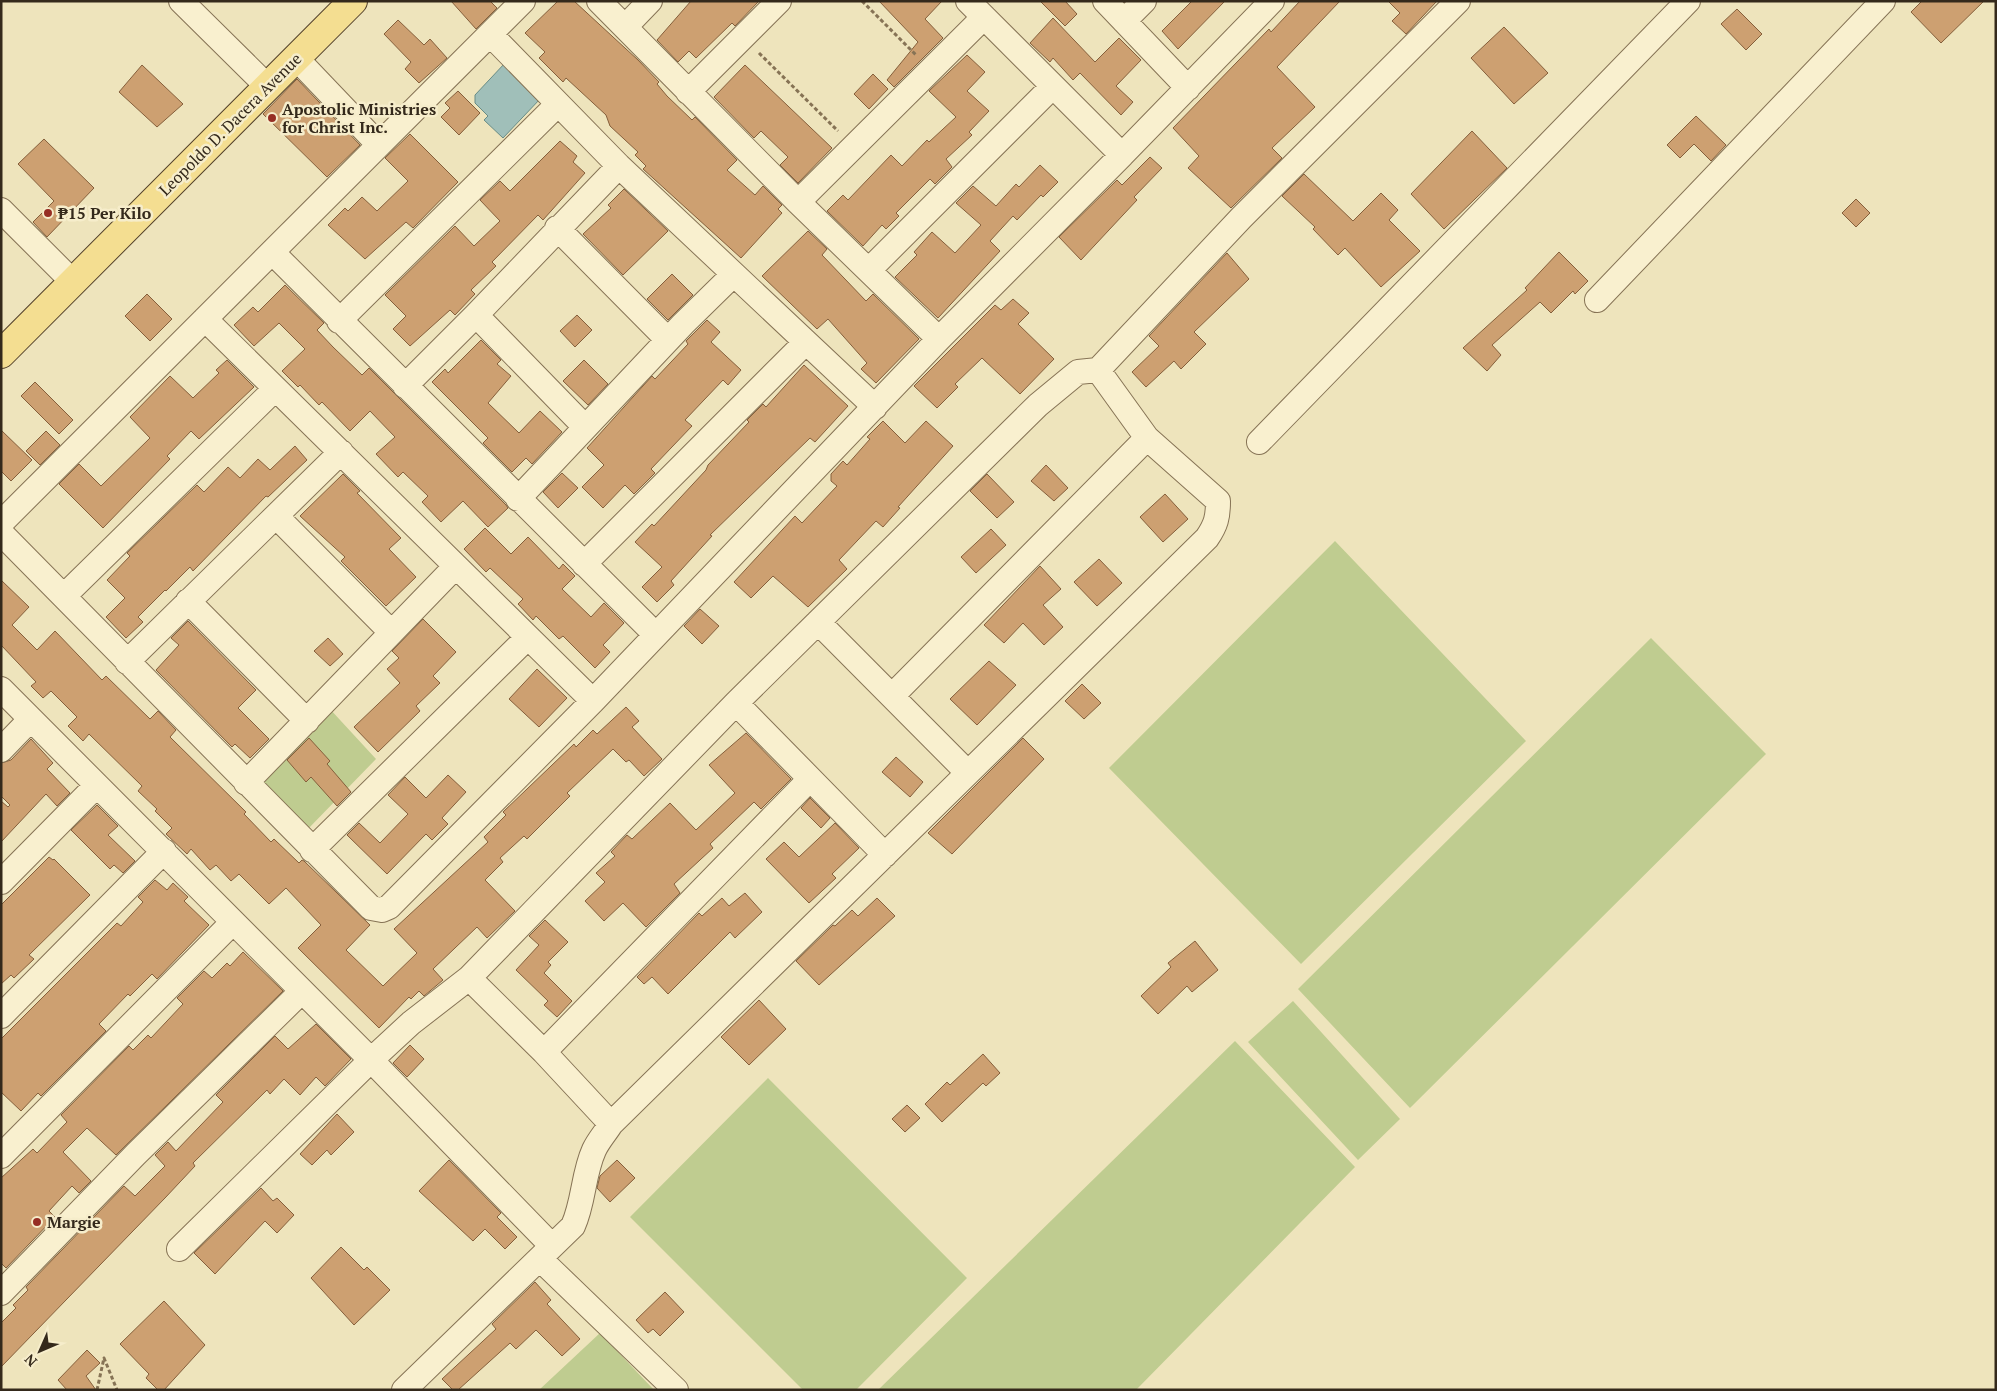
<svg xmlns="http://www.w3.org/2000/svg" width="1997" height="1391" font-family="'PT Serif',serif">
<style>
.green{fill:#bfcc90}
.water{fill:#a0bfb9;stroke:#688c86}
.building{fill:#cda071;stroke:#855f3b}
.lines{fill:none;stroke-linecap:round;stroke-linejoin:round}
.minor-casing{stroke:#867355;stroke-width:26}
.major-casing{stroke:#53412a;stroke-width:30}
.path{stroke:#867355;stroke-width:3;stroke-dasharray:4 2.5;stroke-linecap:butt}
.minor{stroke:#f9f0cf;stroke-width:24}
.major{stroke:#f4de91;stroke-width:28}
.poi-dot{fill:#962e24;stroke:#f6edcb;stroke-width:2}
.labels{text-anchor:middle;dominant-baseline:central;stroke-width:5;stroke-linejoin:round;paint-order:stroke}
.poi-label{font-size:16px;font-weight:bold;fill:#34291b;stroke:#f6edcb;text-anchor:start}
.street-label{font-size:16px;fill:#34291b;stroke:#f6edcb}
</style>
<rect width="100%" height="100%" fill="#eee4bc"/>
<path class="green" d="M 1335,541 L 1526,741 L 1301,964 L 1109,768 Z
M 1651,638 L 1766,754 L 1410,1108 L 1298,989 Z
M 329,708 L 376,759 L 307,830 L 257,780 Z
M 1293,1001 L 1400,1119 L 1358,1160 L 1248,1042 Z
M 1235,1041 L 1355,1167 L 1136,1390 L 878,1390 Z
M 768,1078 L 967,1278 L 856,1390 L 803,1390 L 630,1217 Z
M 600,1333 L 654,1390 L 539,1390 Z"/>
<path class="water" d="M 505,63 L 541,98 L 503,138 L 484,120 L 488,116 L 475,103 L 475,95 Z"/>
<path class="building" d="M 451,1 L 490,1 L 497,8 L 476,29 Z
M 558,1 L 574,1 L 638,60 L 659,82 L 657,84 L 667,96 L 692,120 L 695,117 L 737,160 L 727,170 L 755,195 L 763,186 L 782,205 L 778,209 L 782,213 L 741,258 L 643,169 L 646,166 L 635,155 L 638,152 L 610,126 L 606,115 L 566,78 L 563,82 L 539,58 L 545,52 L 525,33 Z
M 691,1 L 759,1 L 735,26 L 732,23 L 696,58 L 689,51 L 678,62 L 657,40 Z
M 879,1 L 942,1 L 925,19 L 943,38 L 894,87 L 887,80 L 918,42 Z
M 1040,1 L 1065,1 L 1077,14 L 1065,26 Z
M 1192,1 L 1225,1 L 1178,49 L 1162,31 Z
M 1300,1 L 1340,1 L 1277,67 L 1315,107 L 1272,148 L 1282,158 L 1231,208 L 1188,168 L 1199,156 L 1173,128 L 1269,29 L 1271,32 Z
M 1388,1 L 1437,1 L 1406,34 L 1392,21 L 1400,13 Z
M 1922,1 L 1984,1 L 1941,43 L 1911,12 Z
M 1737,9 L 1762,34 L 1746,50 L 1721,24 Z
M 1053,18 L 1095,62 L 1119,38 L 1141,60 L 1116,86 L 1133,102 L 1121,115 L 1080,73 L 1073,80 L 1053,58 L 1050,62 L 1030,43 Z
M 398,20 L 424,45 L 430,39 L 447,58 L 419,83 L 405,69 L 411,62 L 384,34 Z
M 1504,27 L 1548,73 L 1514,104 L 1471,58 Z
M 967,55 L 985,72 L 967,91 L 989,111 L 969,132 L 972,135 L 946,159 L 952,167 L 935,184 L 930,179 L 896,213 L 899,216 L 886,229 L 882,225 L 863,246 L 827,211 L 843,195 L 848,200 L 891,155 L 902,166 L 927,140 L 929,142 L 956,117 L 929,91 Z
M 142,65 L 183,104 L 157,127 L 119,92 Z
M 745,65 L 832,148 L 798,183 L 780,165 L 788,157 L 761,131 L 754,138 L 714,97 Z
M 873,74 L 888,89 L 869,109 L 854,94 Z
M 297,79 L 360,145 L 327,177 L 263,114 Z
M 458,91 L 480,113 L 459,135 L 441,117 L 450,108 L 445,103 Z
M 1696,116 L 1726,145 L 1711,161 L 1694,144 L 1680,158 L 1667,145 Z
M 1472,131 L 1507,168 L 1444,229 L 1411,194 Z
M 410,134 L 458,182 L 413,228 L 406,222 L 365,259 L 328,225 L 345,208 L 348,211 L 362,197 L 377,211 L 408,181 L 385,158 Z
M 44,139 L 94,188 L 47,237 L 33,222 L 54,201 L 18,164 Z
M 560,141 L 577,156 L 573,162 L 585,173 L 543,220 L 538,215 L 492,262 L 496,266 L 471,290 L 475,294 L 455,315 L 450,310 L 410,346 L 393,329 L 406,316 L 385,295 L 455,226 L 474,246 L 500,221 L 480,200 L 500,181 L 510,191 Z
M 1150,157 L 1162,168 L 1134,197 L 1137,200 L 1081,260 L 1059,237 L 1117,180 L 1122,185 Z
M 1040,165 L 1058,182 L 1043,197 L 1041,195 L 1017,220 L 1013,216 L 990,241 L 1000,251 L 938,318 L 895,277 L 917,255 L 914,252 L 932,232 L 955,253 L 981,225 L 956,203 L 973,186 L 996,206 L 1016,184 L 1019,187 Z
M 1304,174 L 1353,221 L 1381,193 L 1398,210 L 1389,220 L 1420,251 L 1381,287 L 1345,248 L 1338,255 L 1313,229 L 1315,227 L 1282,196 Z
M 624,189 L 668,231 L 623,275 L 583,234 L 611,208 L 608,205 Z
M 1856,199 L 1870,213 L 1856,227 L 1842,213 Z
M 808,231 L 827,249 L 822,255 L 866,301 L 873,294 L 919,339 L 876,383 L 861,369 L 867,363 L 828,319 L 817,329 L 762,276 Z
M 1559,252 L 1588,281 L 1575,294 L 1573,291 L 1551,313 L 1540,302 L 1492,345 L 1501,355 L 1487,371 L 1463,348 L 1527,290 L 1525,288 Z
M 1227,253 L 1249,279 L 1194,332 L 1206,344 L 1181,369 L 1174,361 L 1146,387 L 1132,372 L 1159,346 L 1149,336 Z
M 672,274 L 693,295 L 668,320 L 647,299 Z
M 285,285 L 324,323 L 317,330 L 333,347 L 362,375 L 369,368 L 506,505 L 508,508 L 488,527 L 463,501 L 441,522 L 422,502 L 428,496 L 403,472 L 398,477 L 376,454 L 395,437 L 370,411 L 350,431 L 322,402 L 319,405 L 300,385 L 298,387 L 282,371 L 305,349 L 279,323 L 254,346 L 234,325 L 253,307 L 258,312 Z
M 147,294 L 172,319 L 150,341 L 125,316 Z
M 1013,299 L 1029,313 L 1018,324 L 1054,359 L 1020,394 L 982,358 L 955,384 L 958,387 L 937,408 L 914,386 L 995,305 L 1001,310 Z
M 577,315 L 592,330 L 575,347 L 560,331 Z
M 707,320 L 720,332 L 711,342 L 741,370 L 728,385 L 723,380 L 685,420 L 692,426 L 651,469 L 655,473 L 634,494 L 625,485 L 603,508 L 582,487 L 604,465 L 587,448 L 652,376 L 655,379 L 688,344 L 686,341 Z
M 481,340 L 501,360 L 497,364 L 511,376 L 488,403 L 519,433 L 540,411 L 562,432 L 532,464 L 526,458 L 512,472 L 483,443 L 488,438 L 432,382 L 445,369 L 448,373 Z
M 227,360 L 254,387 L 199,439 L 191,431 L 167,456 L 170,459 L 103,528 L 59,484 L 79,464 L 101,486 L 150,438 L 130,417 L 170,376 L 193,398 L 219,373 L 216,370 Z
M 584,360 L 608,384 L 588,405 L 563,381 Z
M 804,365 L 848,406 L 815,442 L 810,438 L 710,535 L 712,536 L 671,581 L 674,585 L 657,602 L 642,587 L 662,567 L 635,542 L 652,524 L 654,526 L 706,470 L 708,465 L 749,422 L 747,420 L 763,404 L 766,407 Z
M 35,382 L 73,420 L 59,434 L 21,396 Z
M 883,421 L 905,443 L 926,421 L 953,446 L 898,507 L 900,508 L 883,527 L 876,521 L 839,560 L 847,569 L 808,607 L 773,576 L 751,598 L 734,582 L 795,516 L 802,523 L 837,486 L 831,481 L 831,474 L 843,461 L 847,465 L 870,439 L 867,437 Z
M 1,430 L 32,460 L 11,481 L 1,471 Z
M 46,431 L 60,445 L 40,465 L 26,451 Z
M 295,446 L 307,460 L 268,497 L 266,496 L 193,571 L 190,567 L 166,591 L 165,590 L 138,617 L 143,622 L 126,638 L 106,617 L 125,598 L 107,580 L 130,556 L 127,553 L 197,485 L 204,492 L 228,467 L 240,478 L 258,459 L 270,470 Z
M 1046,465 L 1068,488 L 1054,501 L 1031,481 Z
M 562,473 L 578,488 L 558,508 L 543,492 Z
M 343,474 L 360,491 L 357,493 L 401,538 L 389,549 L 416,577 L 386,606 L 341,561 L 345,557 L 300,516 Z
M 987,474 L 1014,502 L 997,518 L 970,491 Z
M 1165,494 L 1188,519 L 1163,542 L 1140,517 Z
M 485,528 L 511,554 L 528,537 L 559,569 L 563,564 L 575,576 L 562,589 L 591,617 L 604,603 L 624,623 L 603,645 L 610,652 L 595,668 L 563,636 L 559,639 L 536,616 L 533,620 L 518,604 L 523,599 L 490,568 L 486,572 L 464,549 Z
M 991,529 L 1006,545 L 976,573 L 961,557 Z
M 1099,559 L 1122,583 L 1097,606 L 1074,582 Z
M 1040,566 L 1061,589 L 1043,605 L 1063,627 L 1044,645 L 1023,623 L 1004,643 L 984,625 Z
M 1,580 L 29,607 L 12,625 L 37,650 L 55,631 L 102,680 L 106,676 L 150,719 L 158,711 L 176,730 L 170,737 L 246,812 L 244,814 L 271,842 L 274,839 L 299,863 L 302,860 L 304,861 L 370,925 L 346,950 L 383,986 L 417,953 L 394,929 L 488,842 L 484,837 L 506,815 L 503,812 L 574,744 L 576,747 L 593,730 L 597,734 L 626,707 L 639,721 L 632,727 L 662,759 L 644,776 L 629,760 L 626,762 L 613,749 L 567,793 L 570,796 L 527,839 L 524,836 L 500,858 L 503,862 L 485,880 L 515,911 L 487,938 L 477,927 L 433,969 L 443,980 L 424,996 L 419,991 L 411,999 L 409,997 L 379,1028 L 298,948 L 321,925 L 286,888 L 269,904 L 239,874 L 231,881 L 216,865 L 210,870 L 191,849 L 187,854 L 166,834 L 172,828 L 155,811 L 157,809 L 138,791 L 142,786 L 89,734 L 83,741 L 68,726 L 77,717 L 51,691 L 43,698 L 31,686 L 36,682 L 1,645 Z
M 700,609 L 719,626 L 702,644 L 684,626 Z
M 423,619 L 456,652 L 433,676 L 440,683 L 416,706 L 420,711 L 378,752 L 354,727 L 400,683 L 387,669 L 399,658 L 392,651 Z
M 188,621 L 256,690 L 238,708 L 269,739 L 250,758 L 235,744 L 232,747 L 156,670 L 179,645 L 171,638 Z
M 328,638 L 343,654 L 330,666 L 314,651 Z
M 989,661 L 1016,685 L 977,725 L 950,699 Z
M 537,669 L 567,698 L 539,727 L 509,699 Z
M 1082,684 L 1101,703 L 1084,719 L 1065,701 Z
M 746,733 L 791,779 L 761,809 L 754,802 L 710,844 L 713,848 L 674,884 L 680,893 L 646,927 L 623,903 L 604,921 L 585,901 L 605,882 L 596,873 L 615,856 L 611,852 L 627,835 L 632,839 L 670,803 L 696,830 L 735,793 L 709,765 Z
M 309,738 L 330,761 L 327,764 L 351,792 L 337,806 L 311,777 L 306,782 L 287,760 Z
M 1023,738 L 1044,759 L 952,854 L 928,833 Z
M 31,739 L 53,763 L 47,769 L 70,793 L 57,806 L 46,794 L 1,842 L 1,801 L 8,807 L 10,805 L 1,796 L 1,763 L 11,760 Z
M 896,757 L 923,782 L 910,797 L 882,772 Z
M 448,775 L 466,792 L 442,818 L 448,824 L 432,840 L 426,834 L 387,874 L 347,835 L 359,823 L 380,843 L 408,814 L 388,795 L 405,777 L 426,798 Z
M 810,798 L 830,818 L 821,828 L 801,808 Z
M 97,805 L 118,826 L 108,835 L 135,861 L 123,873 L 114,865 L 110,869 L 71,830 Z
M 835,823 L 859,848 L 832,874 L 836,878 L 809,903 L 766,859 L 784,842 L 799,857 Z
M 49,857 L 53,860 L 54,859 L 90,895 L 29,955 L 34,959 L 14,978 L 11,975 L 1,984 L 1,905 Z
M 155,880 L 167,890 L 173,883 L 188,897 L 184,901 L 209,925 L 157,979 L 152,974 L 130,996 L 128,994 L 99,1024 L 106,1031 L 41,1096 L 38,1093 L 21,1111 L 1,1092 L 1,1039 L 117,923 L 121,926 L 143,902 L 138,897 Z
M 745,893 L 762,912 L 735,938 L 730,932 L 668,994 L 652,977 L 644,984 L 637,977 L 699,913 L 702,916 L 722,898 L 729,906 Z
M 877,898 L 895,916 L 819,985 L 796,961 L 833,925 L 835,926 L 852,910 L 858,916 Z
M 545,920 L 568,942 L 548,962 L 551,965 L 544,973 L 572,1001 L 557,1017 L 544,1005 L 548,1001 L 516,970 L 539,945 L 529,936 Z
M 1195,941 L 1218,970 L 1192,992 L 1187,986 L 1158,1014 L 1141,996 L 1171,967 L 1168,963 Z
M 243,952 L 283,991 L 116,1155 L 87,1128 L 63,1152 L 91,1181 L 79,1193 L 72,1186 L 49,1211 L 55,1217 L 6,1268 L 1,1263 L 1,1178 L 33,1149 L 37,1153 L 67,1122 L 61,1115 L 129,1046 L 133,1050 L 148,1035 L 151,1038 L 183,1004 L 177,998 L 204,971 L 212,978 L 227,963 L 230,966 Z
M 759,1000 L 786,1029 L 749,1065 L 721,1037 Z
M 316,1024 L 351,1059 L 325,1086 L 316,1077 L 300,1095 L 284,1079 L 270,1094 L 267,1090 L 193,1163 L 195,1166 L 165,1198 L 1,1367 L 1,1323 L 16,1308 L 13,1305 L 28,1290 L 26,1287 L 124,1186 L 135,1196 L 165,1166 L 155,1155 L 168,1142 L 176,1151 L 223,1102 L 216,1095 L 275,1036 L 288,1049 Z
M 410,1045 L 424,1059 L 407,1077 L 393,1063 Z
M 983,1054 L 1000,1073 L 986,1086 L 983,1083 L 942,1122 L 925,1104 L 947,1082 L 950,1085 Z
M 907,1105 L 920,1118 L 905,1132 L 892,1119 Z
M 337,1114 L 354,1132 L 331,1155 L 327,1150 L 312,1165 L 300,1154 Z
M 449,1160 L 501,1213 L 497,1217 L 517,1237 L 505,1249 L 485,1229 L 473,1241 L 419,1191 Z
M 617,1160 L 635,1178 L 610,1202 L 597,1188 L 600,1176 Z
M 261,1188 L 273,1201 L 277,1198 L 294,1215 L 277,1233 L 265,1221 L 215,1274 L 194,1253 Z
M 341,1247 L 364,1270 L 367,1267 L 390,1290 L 354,1325 L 311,1278 Z
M 535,1282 L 551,1300 L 547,1304 L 580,1339 L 562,1356 L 536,1330 L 516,1349 L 510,1343 L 458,1390 L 453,1390 L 442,1379 L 496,1329 L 492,1324 Z
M 665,1292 L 684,1312 L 660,1336 L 653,1329 L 648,1333 L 636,1320 Z
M 164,1301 L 205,1345 L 164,1390 L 158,1390 L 146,1378 L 149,1374 L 120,1344 Z
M 87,1350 L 100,1363 L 86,1376 L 96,1390 L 67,1390 L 58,1380 Z"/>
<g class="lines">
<g class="minor-casing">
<path id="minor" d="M 181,1 L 268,87
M 599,1 L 798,202 L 939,339
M 968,1 L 1122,155 L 1272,1
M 1105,1 L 1188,88
M 1124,21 L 1144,1
M 625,27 L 650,1
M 490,34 L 619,166 L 875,407
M 296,58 L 379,145
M 688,92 L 779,1
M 798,202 L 984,17
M 1,210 L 73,282
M 557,228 L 668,340
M 273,253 L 656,635
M 869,270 L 1053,86
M 1597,300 L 1883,1
M 476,315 L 585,427
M 205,319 L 593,701
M 339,321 L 557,105
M 405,386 L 476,315 L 619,166
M 1259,442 L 1688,1
M 518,499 L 683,324 L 733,275
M 277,517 L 391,632
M 1,523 L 523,1
M 1,533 L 371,908 L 382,910 L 389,907 L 593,701 L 939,339 L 1122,155
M 584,564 L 805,343
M 64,596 L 275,389
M 188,601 L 307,721
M 818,622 L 968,773
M 127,662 L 341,452
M 1,689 L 371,1060 L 411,1023 L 469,978 L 736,703 L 1038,405 L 1078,372 L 1098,370 L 1241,218 L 1458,1
M 892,696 L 1147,438
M 736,703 L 885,855
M 1,750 L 30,720
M 246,783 L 455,567
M 312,850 L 527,638
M 1,882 L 96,786
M 469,978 L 544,1052 L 611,1124
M 1,1016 L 164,851
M 544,1052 L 810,779
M 1,1156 L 233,922
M 179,1249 L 371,1060 L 552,1246
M 540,1259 L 676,1390
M 1,1293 L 136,1154 L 301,992
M 404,1390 L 573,1226 C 584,1202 583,1174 594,1150 C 598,1141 606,1132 611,1124 L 1207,538 C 1216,525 1218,517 1218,501 L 1147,438 L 1098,370"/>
</g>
<g class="major-casing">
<path id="major" d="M 1,354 L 353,1"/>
</g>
<path class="path" d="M 862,1 L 916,55
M 759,53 L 838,131
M 97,1390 L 104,1358 L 117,1390"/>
<use href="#minor" class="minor"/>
<use href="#major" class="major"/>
</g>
<g class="poi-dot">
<circle cx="272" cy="118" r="5"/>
<circle cx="48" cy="213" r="5"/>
<circle cx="37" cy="1222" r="5"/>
</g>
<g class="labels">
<g class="poi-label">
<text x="282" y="109">Apostolic Ministries<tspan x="282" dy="18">for Christ Inc.</tspan></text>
<text x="58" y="213">₱15 Per Kilo</text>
<text x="47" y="1222">Margie</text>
</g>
<g class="street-label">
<text transform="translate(230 124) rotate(-45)">Leopoldo D. Dacera Avenue</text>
</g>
</g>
<rect width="1997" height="1391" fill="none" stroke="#34291b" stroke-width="5"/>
<g transform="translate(40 1351) rotate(225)" stroke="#f6edcb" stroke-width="4" paint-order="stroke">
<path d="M0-4L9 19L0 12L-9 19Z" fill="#34291b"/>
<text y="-8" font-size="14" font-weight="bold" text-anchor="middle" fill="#34291b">N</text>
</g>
</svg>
